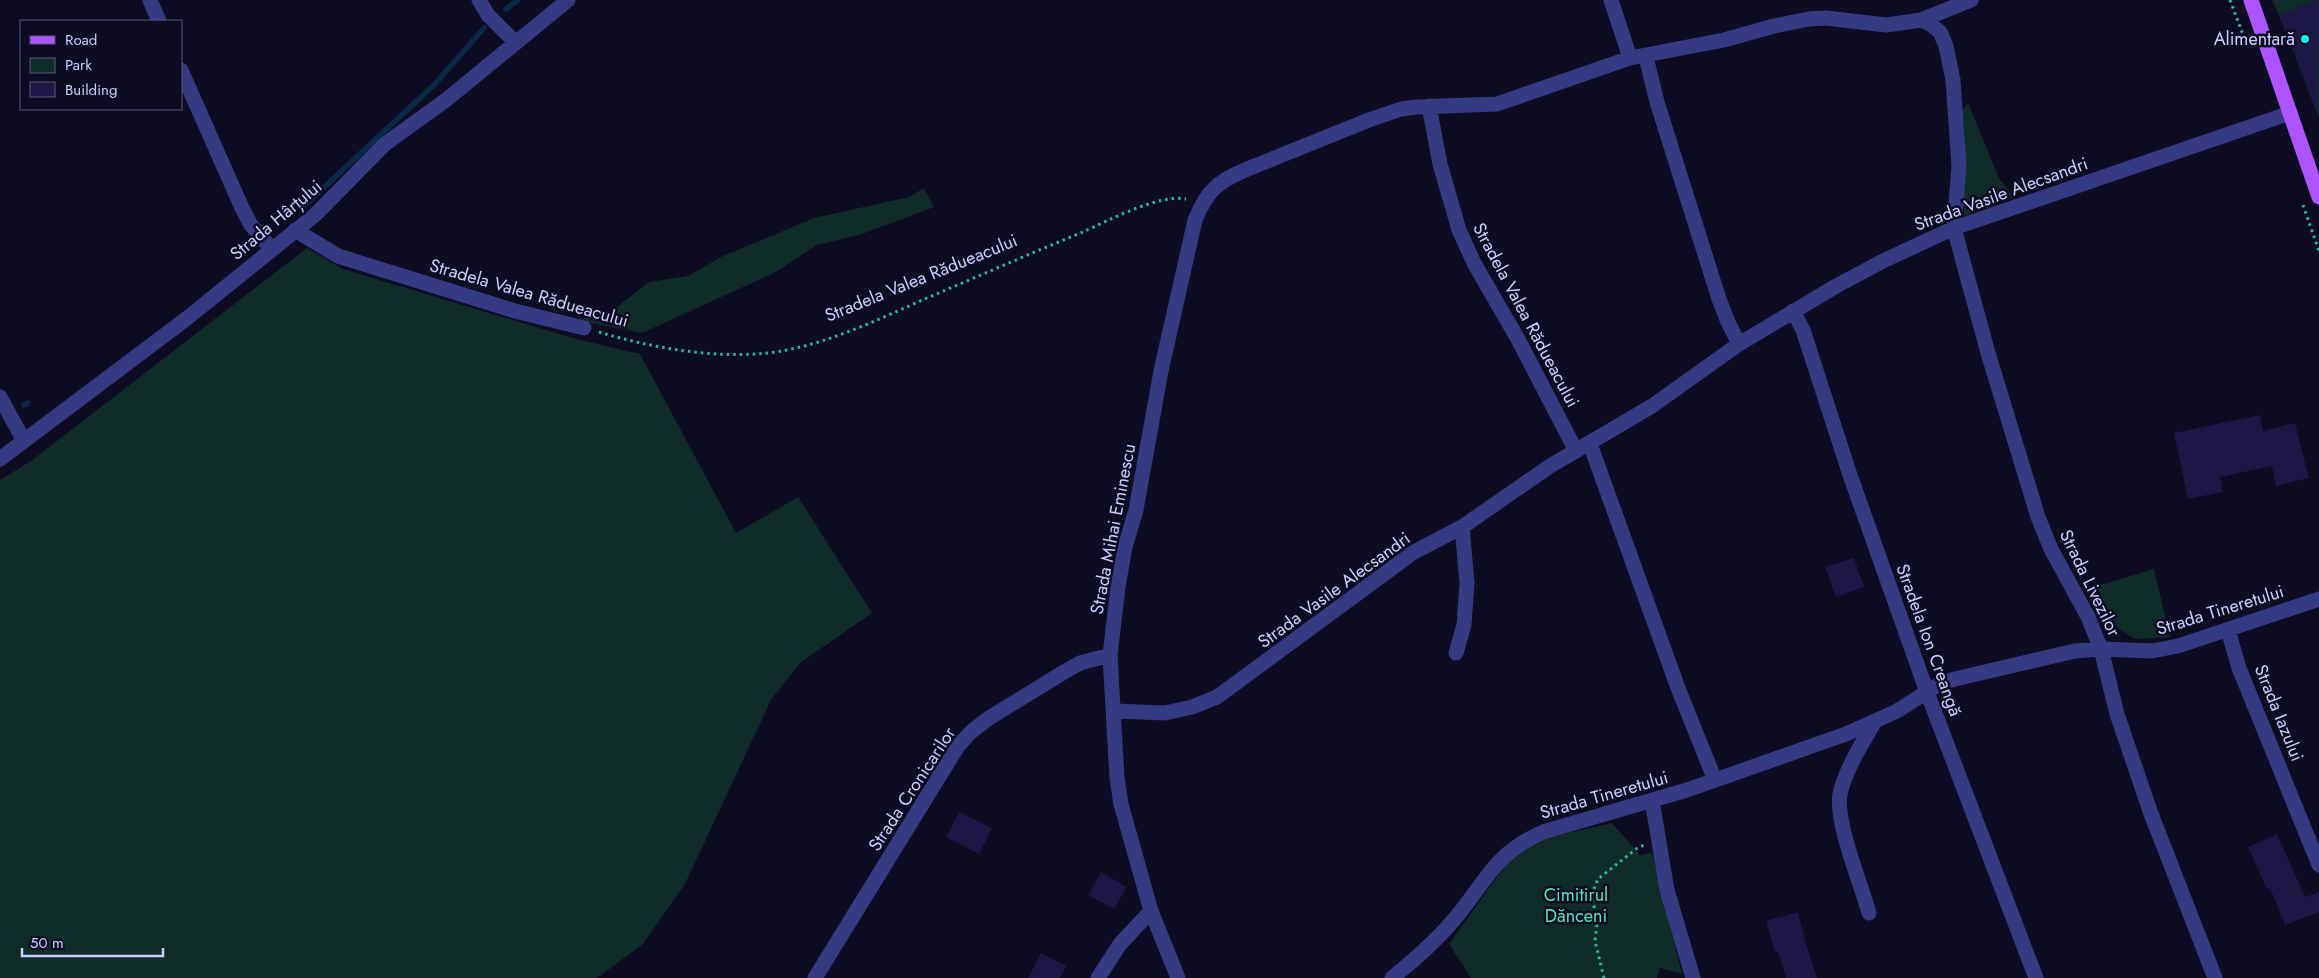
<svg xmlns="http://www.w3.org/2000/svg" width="2319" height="978" font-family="Jost,sans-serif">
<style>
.green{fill:#0f2c28}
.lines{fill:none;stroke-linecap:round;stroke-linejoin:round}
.stream{stroke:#0a2948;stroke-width:5.5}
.building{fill:#1c1744}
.path{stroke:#28b8a0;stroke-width:3;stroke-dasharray:2.5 4;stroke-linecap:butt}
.minor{stroke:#353a83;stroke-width:15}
.major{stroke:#ad54ff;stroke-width:15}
.poi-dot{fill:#00f8f6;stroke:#0e0c22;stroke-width:2}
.labels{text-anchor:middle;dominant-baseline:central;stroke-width:5;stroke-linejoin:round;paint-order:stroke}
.poi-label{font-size:18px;fill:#cdcdff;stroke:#0e0c22;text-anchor:end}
.street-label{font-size:18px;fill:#cdcdff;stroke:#0e0c22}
.park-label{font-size:18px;fill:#54e4b0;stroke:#0e0c22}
</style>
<rect width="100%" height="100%" fill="#0e0c22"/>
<path class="green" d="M 2272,0 L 2319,0 L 2319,118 L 2279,15 Z
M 1968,103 L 1999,178 L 2014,197 L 1964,216 L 1963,110 Z
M 924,188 L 934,207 L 862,234 L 817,245 L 774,273 L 642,333 L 575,320 L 612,311 L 649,282 L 688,276 L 721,257 L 814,218 L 909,197 Z
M 307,248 L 343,269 L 576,339 L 640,354 L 736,533 L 798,497 L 872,613 L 800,663 L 771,700 L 685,884 L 643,944 L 597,978 L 0,978 L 0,480 L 31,461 Z
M 2154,569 L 2170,637 L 2136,639 L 2120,630 L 2087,589 Z
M 1612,823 L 1640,855 L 1652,853 L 1682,974 L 1660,968 L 1657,978 L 1471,978 L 1449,944 L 1512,856 L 1542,839 Z"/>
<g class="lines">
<path class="stream" d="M 506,9 L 518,0
M 304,206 L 434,85 L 484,28
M 24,405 L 28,403"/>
</g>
<path class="building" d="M 2316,0 L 2319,0 L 2318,114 L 2279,15 Z
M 2260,415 L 2263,431 L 2295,423 L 2309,478 L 2276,486 L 2272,466 L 2220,477 L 2223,492 L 2188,499 L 2174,433 Z
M 1854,558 L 1864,587 L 1836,597 L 1825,567 Z
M 959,812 L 992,828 L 979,854 L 946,837 Z
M 2277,834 L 2305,897 L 2319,892 L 2319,912 L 2285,925 L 2270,888 L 2267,889 L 2248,847 Z
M 1101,872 L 1127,887 L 1114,909 L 1088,895 Z
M 1798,912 L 1806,944 L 1817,978 L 1786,978 L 1778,952 L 1775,953 L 1766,921 Z
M 1041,953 L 1066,966 L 1060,978 L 1028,978 Z"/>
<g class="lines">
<path class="path" d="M 2230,0 L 2248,48
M 2303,205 L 2319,251
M 599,332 C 649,347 704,357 756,354 C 813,351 875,321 927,298 C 979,276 1031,253 1083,232 C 1110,220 1158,194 1186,199
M 1604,978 L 1595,941 L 1597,924 L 1592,894 L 1598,879 L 1636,849 L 1644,845"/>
<path class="minor" d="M 150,0 L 159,21
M 479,0 L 488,15 L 515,42
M 1611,0 L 1630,58
M 1921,20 L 1930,24 L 1940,32 L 1946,46 L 1953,80 L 1959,166 L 1954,228 L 1988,353 L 2038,517 L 2051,549 L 2088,617 L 2101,649 L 2117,714 L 2150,811 L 2215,978
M 1646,57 L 1657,102 L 1719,299 L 1728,322 L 1739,344
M 181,70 L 242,208 L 251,225 L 271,248
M 1429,106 L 1440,164 L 1459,230 L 1474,263 L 1519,341 L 1576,451
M 295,230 L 338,256 L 515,311 L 584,328
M 1793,311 L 1803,330 L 1850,475 L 1927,692 L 2036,978
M 0,397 L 24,441
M 1590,444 L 1678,688 L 1715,780
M 0,459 L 186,319 L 315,215 L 385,144 L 446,100 L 568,0
M 2228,630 L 2239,668 L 2319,865
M 1456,653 L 1464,625 L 1467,583 L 1462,527
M 1115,711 L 1165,713 L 1192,707 L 1217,697 L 1414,552 L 1462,527 L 1550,466 L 1652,406 L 1739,344 L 1838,285 L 1885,260 L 1954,228 L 2290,113
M 1652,800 L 1667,890 L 1693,978
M 1869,913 C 1861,884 1835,822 1840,794 C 1846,768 1862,744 1875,721
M 815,978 L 958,746 L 972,731 L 989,718 L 1064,672 L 1080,663 L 1110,655
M 1098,978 L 1120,944 L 1151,911
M 1178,978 L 1151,911 L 1121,804 L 1117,778 L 1110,655 L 1118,587 L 1125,547 L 1136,510 L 1161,371 L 1195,220 C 1207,191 1217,182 1245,170 L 1369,120 L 1401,109 L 1416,107 L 1497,104 L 1630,58 L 1724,40 L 1774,26 L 1809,19 L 1826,18 L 1886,25 L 1921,20 L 1971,0
M 1392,978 C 1413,961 1433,944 1451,923 C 1486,884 1491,855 1543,832 L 1687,790 L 1846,734 L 1897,711 L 1941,683 L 1955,679 L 2075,651 L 2101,649 L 2152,651 L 2178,646 L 2319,599"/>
<path class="major" d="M 2251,0 L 2319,197"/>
</g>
<circle class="poi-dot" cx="2305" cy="39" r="5"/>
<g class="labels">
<g class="poi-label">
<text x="2295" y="39">Alimentară</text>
</g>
<g class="street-label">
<text transform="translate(2001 194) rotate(-20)">Strada Vasile Alecsandri</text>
<text transform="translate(276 220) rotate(-40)">Strada Hârțului</text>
<text transform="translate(921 278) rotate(-22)">Stradela Valea Rădueacului</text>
<text transform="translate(529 293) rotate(16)">Stradela Valea Rădueacului</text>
<text transform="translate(1526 315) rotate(62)">Stradela Valea Rădueacului</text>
<text transform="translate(1113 529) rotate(-79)">Strada Mihai Eminescu</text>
<text transform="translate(2090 583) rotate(64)">Strada Livezilor</text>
<text transform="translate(1334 590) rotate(-36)">Strada Vasile Alecsandri</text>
<text transform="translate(2220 610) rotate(-17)">Strada Tineretului</text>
<text transform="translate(1929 640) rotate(70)">Stradela Ion Creangă</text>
<text transform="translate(2279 713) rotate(68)">Strada Iazului</text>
<text transform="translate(912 789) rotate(-57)">Strada Cronicarilor</text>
<text transform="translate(1604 795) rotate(-16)">Strada Tineretului</text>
</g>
<g class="park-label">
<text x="1576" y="895">Cimitirul<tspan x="1576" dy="21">Dănceni</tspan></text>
</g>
</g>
<rect x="20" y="20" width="162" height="90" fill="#0e0c22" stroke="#5a597a"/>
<rect x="30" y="36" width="25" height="8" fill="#ad54ff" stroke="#5a597a"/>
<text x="65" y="45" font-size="15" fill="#cdcdff">Road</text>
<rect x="30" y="58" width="25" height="15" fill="#0f2c28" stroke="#5a597a"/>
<text x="65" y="70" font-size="15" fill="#cdcdff">Park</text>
<rect x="30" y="82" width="25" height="15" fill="#1c1744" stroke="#5a597a"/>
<text x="65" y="95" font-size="15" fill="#cdcdff">Building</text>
<path d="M22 948v8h141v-8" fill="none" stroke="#cdcdff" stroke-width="2.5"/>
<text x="30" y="948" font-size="15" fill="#cdcdff" stroke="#0e0c22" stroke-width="4" paint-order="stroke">50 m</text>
</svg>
